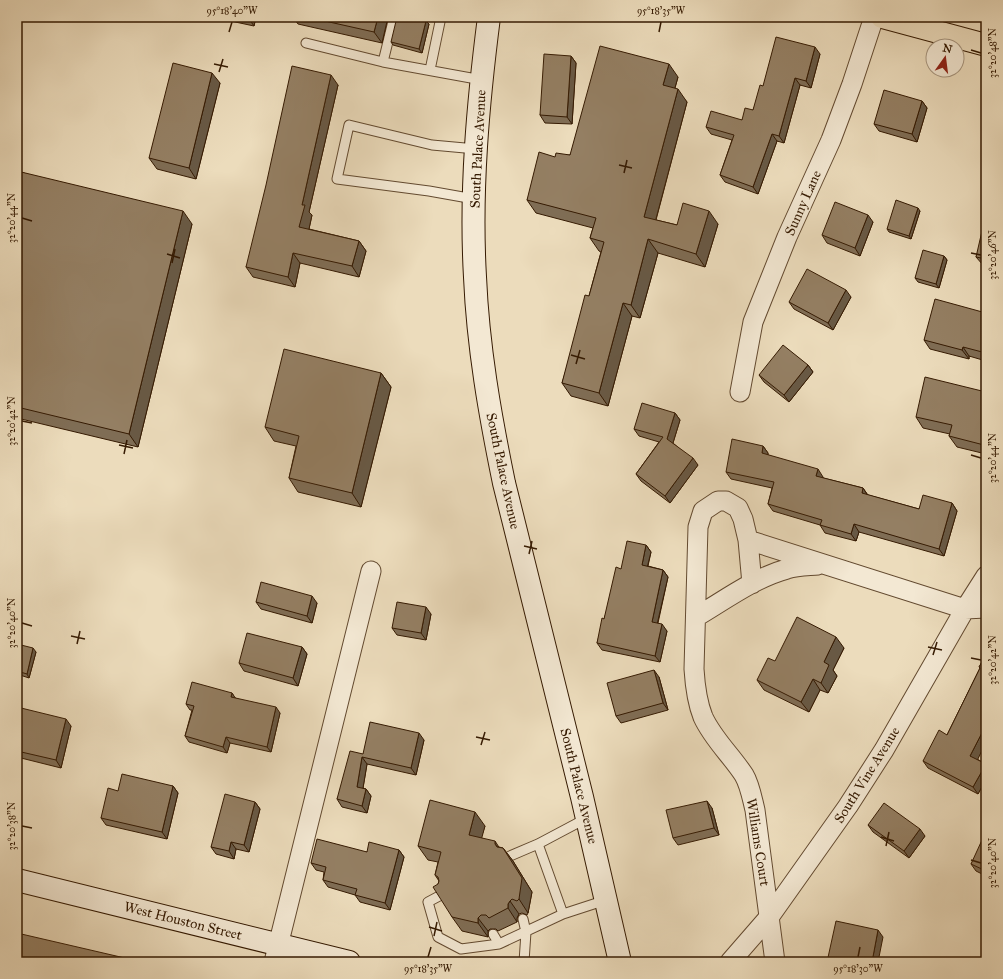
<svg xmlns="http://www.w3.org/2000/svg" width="1003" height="979" font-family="'IM FELL Great Primer',serif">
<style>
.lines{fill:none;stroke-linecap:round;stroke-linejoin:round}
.lane-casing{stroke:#634a30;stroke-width:11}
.street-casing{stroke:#634a30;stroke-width:21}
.secondary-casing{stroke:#351a02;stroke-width:24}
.primary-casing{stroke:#351a02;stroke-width:24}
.lane{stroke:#f3e8d3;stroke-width:9}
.street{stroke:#f3e8d3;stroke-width:19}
.secondary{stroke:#f3e8d3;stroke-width:22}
.primary{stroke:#ecdcbc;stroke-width:22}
.wall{fill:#7f6d55;stroke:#351a02}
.shaded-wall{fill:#685945;stroke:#351a02}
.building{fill:#947f63;stroke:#351a02}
.ticks{fill:none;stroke:#351a02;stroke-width:1.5}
.labels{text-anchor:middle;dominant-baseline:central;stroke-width:3;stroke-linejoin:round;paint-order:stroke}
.street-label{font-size:14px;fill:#351a02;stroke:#f3e8d3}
.neatline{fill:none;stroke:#351a02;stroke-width:1.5}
.ticks-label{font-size:10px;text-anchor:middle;fill:#351a02}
</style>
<rect width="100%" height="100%" fill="#ecdcbc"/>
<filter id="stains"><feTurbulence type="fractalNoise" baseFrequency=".005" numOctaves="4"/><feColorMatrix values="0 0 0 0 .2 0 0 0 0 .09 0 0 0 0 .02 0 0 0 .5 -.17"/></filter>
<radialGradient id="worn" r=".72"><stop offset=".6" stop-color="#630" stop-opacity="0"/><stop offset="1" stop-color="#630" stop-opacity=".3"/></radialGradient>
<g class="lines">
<g class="lane-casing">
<path id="lane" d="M 306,43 L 383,62 L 394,17
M 383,62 L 482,80
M 430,70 L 441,17
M 474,199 L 429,191 L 337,179 L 349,125 L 432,145 L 476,149
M 510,856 L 538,844 L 587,818
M 443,894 L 428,902 L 438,937 L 461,949 L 499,944 L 563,914 L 538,844
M 563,914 L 606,900
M 523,919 L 526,932 L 524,962
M 493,934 L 499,944"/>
</g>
<g class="street-casing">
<path id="street" d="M 740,392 L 753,322 L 787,237 L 831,140 L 852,84 L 874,17
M 748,540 L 965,609 L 986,608
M 752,584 L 748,540 L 743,519 L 738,508 L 726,501 L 718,501 L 703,511 L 698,527 L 694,669 C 695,685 697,702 703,717 C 713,739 731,755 744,775 C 750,785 752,798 755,810 L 775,962
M 696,617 C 725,600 754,578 787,569 C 797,566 808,566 818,565
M 274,962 L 371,571
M 730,962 L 770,916 L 848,806 L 884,750 L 965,609 L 986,576"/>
</g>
<g class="secondary-casing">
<path id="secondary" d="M 489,17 C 478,103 470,190 475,277 C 478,347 490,415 504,483 L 582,797 L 620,962
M 17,880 L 349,962"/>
</g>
<g class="primary-casing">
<path id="primary" d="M 882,17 L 986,45"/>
</g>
<use href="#lane" class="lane"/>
<use href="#street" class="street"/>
<use href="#secondary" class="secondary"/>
<use href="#primary" class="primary"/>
</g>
<path class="wall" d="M 212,17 L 256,17 L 254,26 Z
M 293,17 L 388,17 L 382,43 L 298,24 Z
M 429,24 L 422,53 L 393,45 L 391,42 Z
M 820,54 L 811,88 L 800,85 L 784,143 L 777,141 L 758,194 L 725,182 L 720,175 L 732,140 L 711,134 L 706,127 L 742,120 L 753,110 L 763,86 Z
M 571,56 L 576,63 L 572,124 L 545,123 L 540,115 Z
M 678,77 L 675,88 L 687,102 L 656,220 L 677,225 L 718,224 L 705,267 L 658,253 L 640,318 L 632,316 L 608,406 L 571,396 L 562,383 L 589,296 L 601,252 L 599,251 L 590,238 L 593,228 L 536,213 L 527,200 L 555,157 L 570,155 Z
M 220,83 L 196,179 L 157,169 L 149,158 Z
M 338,85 L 309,212 L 312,215 L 309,229 L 359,241 L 366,251 L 359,277 L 300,263 L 295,287 L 253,277 L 246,267 Z
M 922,101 L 927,108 L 917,142 L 879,131 L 874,124 Z
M 17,171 L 192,224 L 138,447 L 17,418 Z
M 920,211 L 911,239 L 889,232 L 887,229 Z
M 873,222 L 860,256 L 827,243 L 822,235 Z
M 986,232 L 986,266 L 983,265 L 976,257 Z
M 944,256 L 947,260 L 939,288 L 918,282 L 915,278 Z
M 851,297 L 833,330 L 794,309 L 789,302 Z
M 986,313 L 986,361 L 969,356 L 969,359 L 930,349 L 924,340 Z
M 808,365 L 813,372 L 789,402 L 764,382 L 759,375 Z
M 381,373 L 391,387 L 361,507 L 298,492 L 289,478 L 296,446 L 274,441 L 265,427 Z
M 986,392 L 986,454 L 957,447 L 949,436 L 950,434 L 923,428 L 916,417 Z
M 675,413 L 680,420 L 673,443 L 698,465 L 670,503 L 641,481 L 636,474 L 659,442 L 639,436 L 634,429 Z
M 763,446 L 768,453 L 768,455 L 823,477 L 823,478 L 863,488 L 868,495 L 919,509 L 952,503 L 957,511 L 944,556 L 859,532 L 856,541 L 825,533 L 820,525 L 773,511 L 768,504 L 772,488 L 731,479 L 726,472 Z
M 646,545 L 651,552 L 648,566 L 663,570 L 668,577 L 658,623 L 667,631 L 660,662 L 602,650 L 597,643 L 604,619 L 621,569 Z
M 256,602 L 317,603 L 312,623 L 261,609 Z
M 431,614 L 426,640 L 397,635 L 392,628 Z
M 17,644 L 36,652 L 29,678 L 17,674 Z
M 302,647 L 307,654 L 298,686 L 244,671 L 239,663 Z
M 844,648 L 833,670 L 837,676 L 828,693 L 820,690 L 809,712 L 764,690 L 757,680 L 775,661 Z
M 986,655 L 986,742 L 977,759 L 986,764 L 986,779 L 978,794 L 928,768 L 923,761 L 947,735 L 980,668 L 979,667 Z
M 659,677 L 668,710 L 621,723 L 616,716 Z
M 232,693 L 235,698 L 280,713 L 271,752 L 230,743 L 227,753 L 189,742 L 185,736 L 192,710 L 190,710 L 186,704 Z
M 17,707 L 71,726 L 61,768 L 17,757 Z
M 424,740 L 416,775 L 367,764 L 363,788 L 366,789 L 371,796 L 367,813 L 342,807 L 337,799 L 363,754 Z
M 173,786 L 178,793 L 167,839 L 106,825 L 101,818 L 118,791 Z
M 255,802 L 260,809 L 249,852 L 236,849 L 234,859 L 216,854 L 211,847 Z
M 712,808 L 719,835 L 678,845 L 673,838 Z
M 868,825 L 925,836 L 909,858 L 873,832 Z
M 485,826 L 481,838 L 499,847 L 503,848 L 513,861 L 532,892 L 528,913 L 527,915 L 522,913 L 519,914 L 517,918 L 517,922 L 498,931 L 496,929 L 490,929 L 488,931 L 488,937 L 462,931 L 452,917 L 438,884 L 439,881 L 435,875 L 438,862 L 428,860 L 418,846 Z
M 986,842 L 986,876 L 976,871 L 971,864 Z
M 399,850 L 404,857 L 390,910 L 360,902 L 355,895 L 328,887 L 323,880 L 324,872 L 316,870 L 311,863 L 367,852 Z"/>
<path class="shaded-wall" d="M 249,17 L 256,17 L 254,26 L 249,19 Z
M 378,17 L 388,17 L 382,43 L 374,32 Z
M 426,21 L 429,24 L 422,53 L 419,49 Z
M 815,47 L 820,54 L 811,88 L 806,81 Z
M 571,56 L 576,63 L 572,124 L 567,117 Z
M 669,64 L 678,77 L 672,98 L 663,85 Z
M 212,73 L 220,83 L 196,179 L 189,168 Z
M 331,75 L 338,85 L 309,212 L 312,215 L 307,238 L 299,227 L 302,205 Z
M 795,78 L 800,85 L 784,143 L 779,136 Z
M 678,89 L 687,102 L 653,230 L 644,217 Z
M 922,101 L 927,108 L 917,142 L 912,134 Z
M 772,134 L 777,141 L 758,194 L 753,187 Z
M 918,208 L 920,211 L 911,239 L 909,236 Z
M 183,211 L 192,224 L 138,447 L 129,434 Z
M 709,211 L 718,224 L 705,267 L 696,254 Z
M 868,215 L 873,222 L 860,256 L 855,248 Z
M 648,239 L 658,253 L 640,318 L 631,305 Z
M 359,241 L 366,251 L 359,277 L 352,266 Z
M 293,253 L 300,263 L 295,287 L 288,277 Z
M 944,256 L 947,260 L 939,288 L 936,284 Z
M 846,290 L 851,297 L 833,330 L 828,323 Z
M 623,303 L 632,316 L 608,406 L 599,393 Z
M 963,347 L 969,356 L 969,359 L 962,350 Z
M 808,365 L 813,372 L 789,402 L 784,395 Z
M 381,373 L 391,387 L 361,507 L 352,493 Z
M 675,413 L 680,420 L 672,446 L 667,439 Z
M 986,437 L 986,447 L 984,445 Z
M 763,446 L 768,453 L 767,460 L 762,453 Z
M 693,458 L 698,465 L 670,503 L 665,496 Z
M 818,469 L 823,477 L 821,483 L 816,476 Z
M 863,488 L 868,496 L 862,493 Z
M 952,503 L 957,511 L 944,556 L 939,549 Z
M 854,524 L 859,532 L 856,541 L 851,534 Z
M 646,545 L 651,552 L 646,572 L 642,565 Z
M 663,570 L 668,577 L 656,629 L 652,622 Z
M 312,596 L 317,603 L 312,623 L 307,616 Z
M 426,607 L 431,614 L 426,640 L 421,633 Z
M 662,624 L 667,631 L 660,662 L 655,656 Z
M 836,637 L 844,648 L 833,670 L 837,676 L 828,693 L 821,683 L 824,662 Z
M 302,647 L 307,654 L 298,686 L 293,678 Z
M 33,648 L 36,652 L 29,678 L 27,674 Z
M 654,670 L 659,677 L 668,710 L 663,703 Z
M 813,679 L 820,690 L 809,712 L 801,702 Z
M 232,693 L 236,699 L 231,697 Z
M 276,707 L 280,713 L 271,752 L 267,747 Z
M 66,719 L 71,726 L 61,768 L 56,760 Z
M 986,725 L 986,742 L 976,763 L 970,756 Z
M 419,733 L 424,740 L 416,775 L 411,768 Z
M 226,737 L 230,743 L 227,753 L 223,747 Z
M 362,757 L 367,764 L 362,794 L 357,787 Z
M 986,764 L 986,779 L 978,794 L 973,787 Z
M 173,786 L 178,793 L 167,839 L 162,832 Z
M 366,789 L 371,796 L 367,813 L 362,806 Z
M 707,801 L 712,808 L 719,835 L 714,828 Z
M 255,802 L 260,809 L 249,852 L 244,845 Z
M 475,812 L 485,826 L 479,848 L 469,835 Z
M 920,829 L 925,836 L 909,858 L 904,851 Z
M 495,841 L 504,855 L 495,844 Z
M 231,842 L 236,849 L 234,859 L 229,851 Z
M 503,848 L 513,861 L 532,892 L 528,913 L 519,899 Z
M 399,850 L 404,857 L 390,910 L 385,903 Z
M 510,901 L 519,914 L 517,918 L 517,922 L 508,908 L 508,904 Z
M 478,918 L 488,931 L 488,937 L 478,923 Z
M 878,930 L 883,937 L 878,962 L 872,962 Z"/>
<path class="building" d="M 242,17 L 249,17 L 249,19 Z
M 307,17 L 378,17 L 374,32 Z
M 397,17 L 410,17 L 426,21 L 419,49 L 391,42 Z
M 776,37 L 815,47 L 806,81 L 795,78 L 779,136 L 772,134 L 753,187 L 720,175 L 734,135 L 706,127 L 711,111 L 742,120 L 745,108 L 753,110 L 760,85 L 763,86 Z
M 600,46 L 669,64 L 663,85 L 678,89 L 644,217 L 677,225 L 683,203 L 709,211 L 696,254 L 648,239 L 631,305 L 623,303 L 599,393 L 562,383 L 585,295 L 589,296 L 604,242 L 590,238 L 596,218 L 527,200 L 539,152 L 555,157 L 556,153 L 570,155 Z
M 544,54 L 571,56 L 567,117 L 540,115 Z
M 173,63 L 212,73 L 189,168 L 149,158 Z
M 292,66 L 331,75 L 302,205 L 305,205 L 299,227 L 359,241 L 352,266 L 293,253 L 288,277 L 246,267 L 266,185 Z
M 884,90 L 922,101 L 912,134 L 874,124 Z
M 17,171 L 183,211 L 129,434 L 17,407 Z
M 896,200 L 918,208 L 909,236 L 887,229 Z
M 835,202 L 868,215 L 855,248 L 822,235 Z
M 982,231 L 986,232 L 986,259 L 976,257 Z
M 923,250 L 944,256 L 936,284 L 915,278 Z
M 807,269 L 846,290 L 828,323 L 789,302 Z
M 935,299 L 986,313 L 986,353 L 963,347 L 962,350 L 924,340 Z
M 783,345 L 808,365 L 784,395 L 759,375 Z
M 284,349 L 381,373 L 352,493 L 289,478 L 299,436 L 265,427 Z
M 925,377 L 986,392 L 986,437 L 984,445 L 949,436 L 952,425 L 916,417 Z
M 642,403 L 675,413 L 667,439 L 693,458 L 665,496 L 636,474 L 663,437 L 634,429 Z
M 732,439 L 763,446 L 762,453 L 818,469 L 816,476 L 863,488 L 862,493 L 919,509 L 923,495 L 952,503 L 939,549 L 854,524 L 851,534 L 820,525 L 822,520 L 768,504 L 774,482 L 726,472 Z
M 627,541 L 646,545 L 642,565 L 663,570 L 652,622 L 662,624 L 655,656 L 597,643 L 602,618 L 604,619 L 616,567 L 621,569 Z
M 261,582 L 312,596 L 307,616 L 256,602 Z
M 397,602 L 426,607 L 421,633 L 392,628 Z
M 797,617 L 836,637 L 824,662 L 829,665 L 821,683 L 813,679 L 801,702 L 757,680 L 768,658 L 775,661 Z
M 247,633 L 302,647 L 293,678 L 239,663 Z
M 17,644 L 33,648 L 27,674 L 17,671 Z
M 986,655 L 986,725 L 970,756 L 986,764 L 973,787 L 923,761 L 939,730 L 947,735 L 980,668 L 979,667 Z
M 654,670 L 663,703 L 616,716 L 607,683 Z
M 192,682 L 232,693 L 231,697 L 276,707 L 267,747 L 226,737 L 223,747 L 185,736 L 194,706 L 186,704 Z
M 17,707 L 66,719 L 56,760 L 17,751 Z
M 370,722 L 419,733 L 411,768 L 362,757 L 357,787 L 366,789 L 362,806 L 337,799 L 350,751 L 363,754 Z
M 122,774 L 173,786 L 162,832 L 101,818 L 108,788 L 118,791 Z
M 225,794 L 255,802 L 244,845 L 231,842 L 229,851 L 211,847 Z
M 430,800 L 475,812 L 469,835 L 495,841 L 495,844 L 497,847 L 503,848 L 522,878 L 519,899 L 517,901 L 512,899 L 510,901 L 508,904 L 508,908 L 489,918 L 486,915 L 481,915 L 478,918 L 478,923 L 452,917 L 433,887 L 438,884 L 439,881 L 438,877 L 435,875 L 441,852 L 418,846 Z
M 707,801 L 714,828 L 673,838 L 666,810 Z
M 884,803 L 920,829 L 904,851 L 868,825 Z
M 317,839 L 367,852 L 369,842 L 399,850 L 385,903 L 355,895 L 357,889 L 323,880 L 326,867 L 311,863 Z
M 982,840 L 986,842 L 986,871 L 971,864 Z
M 836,921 L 878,930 L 872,962 L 827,962 Z
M 17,933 L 142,962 L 17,962 Z"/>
<path class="ticks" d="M 229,32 L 232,22M 659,32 L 661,22M 971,50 L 981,53M 214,64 L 228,67M 219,72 L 223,59M 619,165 L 632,168M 624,173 L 627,160M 22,218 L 32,221M 971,253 L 981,255M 167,254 L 180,258M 172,263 L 175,249M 571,355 L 585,359M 576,364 L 580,350M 22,421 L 32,423M 119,445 L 133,448M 124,454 L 127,440M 971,455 L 981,458M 524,546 L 537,549M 529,554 L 532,541M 22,623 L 32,626M 71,636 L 85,639M 77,644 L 80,631M 928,647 L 942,650M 933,655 L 937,642M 971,658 L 981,660M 476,737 L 490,740M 481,745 L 485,732M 22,826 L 32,828M 881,837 L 894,841M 886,846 L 889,832M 971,860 L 981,863M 429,927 L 442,931M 434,936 L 437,922M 428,957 L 431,947M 858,957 L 860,947"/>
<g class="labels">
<g class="street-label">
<text transform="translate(478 149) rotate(-87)">South Palace Avenue</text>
<text transform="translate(803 203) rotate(-66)">Sunny Lane</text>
<text transform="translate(503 471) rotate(78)">South Palace Avenue</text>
<text transform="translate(867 775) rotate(-58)">South Vine Avenue</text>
<text transform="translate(579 786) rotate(76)">South Palace Avenue</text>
<text transform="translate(758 842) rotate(81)">Williams Court</text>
<text transform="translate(183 921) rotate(14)">West Houston Street</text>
</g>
</g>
<rect width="1003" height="979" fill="none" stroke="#ecdcbc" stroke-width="44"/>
<g transform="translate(945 58) rotate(14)"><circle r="19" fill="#f3e8d3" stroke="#a7967f"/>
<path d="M0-3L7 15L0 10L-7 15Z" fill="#8f2418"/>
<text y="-6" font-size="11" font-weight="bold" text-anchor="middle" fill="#351a02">N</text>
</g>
<rect x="22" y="22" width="959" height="935" class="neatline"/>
<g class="ticks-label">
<text x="232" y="14">95°18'40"W</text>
<text x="661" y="14">95°18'35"W</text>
<text transform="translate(992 53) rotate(-90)" y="4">32°20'48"N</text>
<text transform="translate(11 218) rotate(-90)" y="4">32°20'44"N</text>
<text transform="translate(992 255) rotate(-90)" y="4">32°20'46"N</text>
<text transform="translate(11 421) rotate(-90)" y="4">32°20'42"N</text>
<text transform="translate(992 458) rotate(-90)" y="4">32°20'44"N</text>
<text transform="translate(11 623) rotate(-90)" y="4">32°20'40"N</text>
<text transform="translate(992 660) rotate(-90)" y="4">32°20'42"N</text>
<text transform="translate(11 826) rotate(-90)" y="4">32°20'38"N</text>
<text transform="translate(992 863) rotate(-90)" y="4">32°20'40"N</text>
<text x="428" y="972">95°18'35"W</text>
<text x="858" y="972">95°18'30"W</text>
</g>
<rect width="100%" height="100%" filter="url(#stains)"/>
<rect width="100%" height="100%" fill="url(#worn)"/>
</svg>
